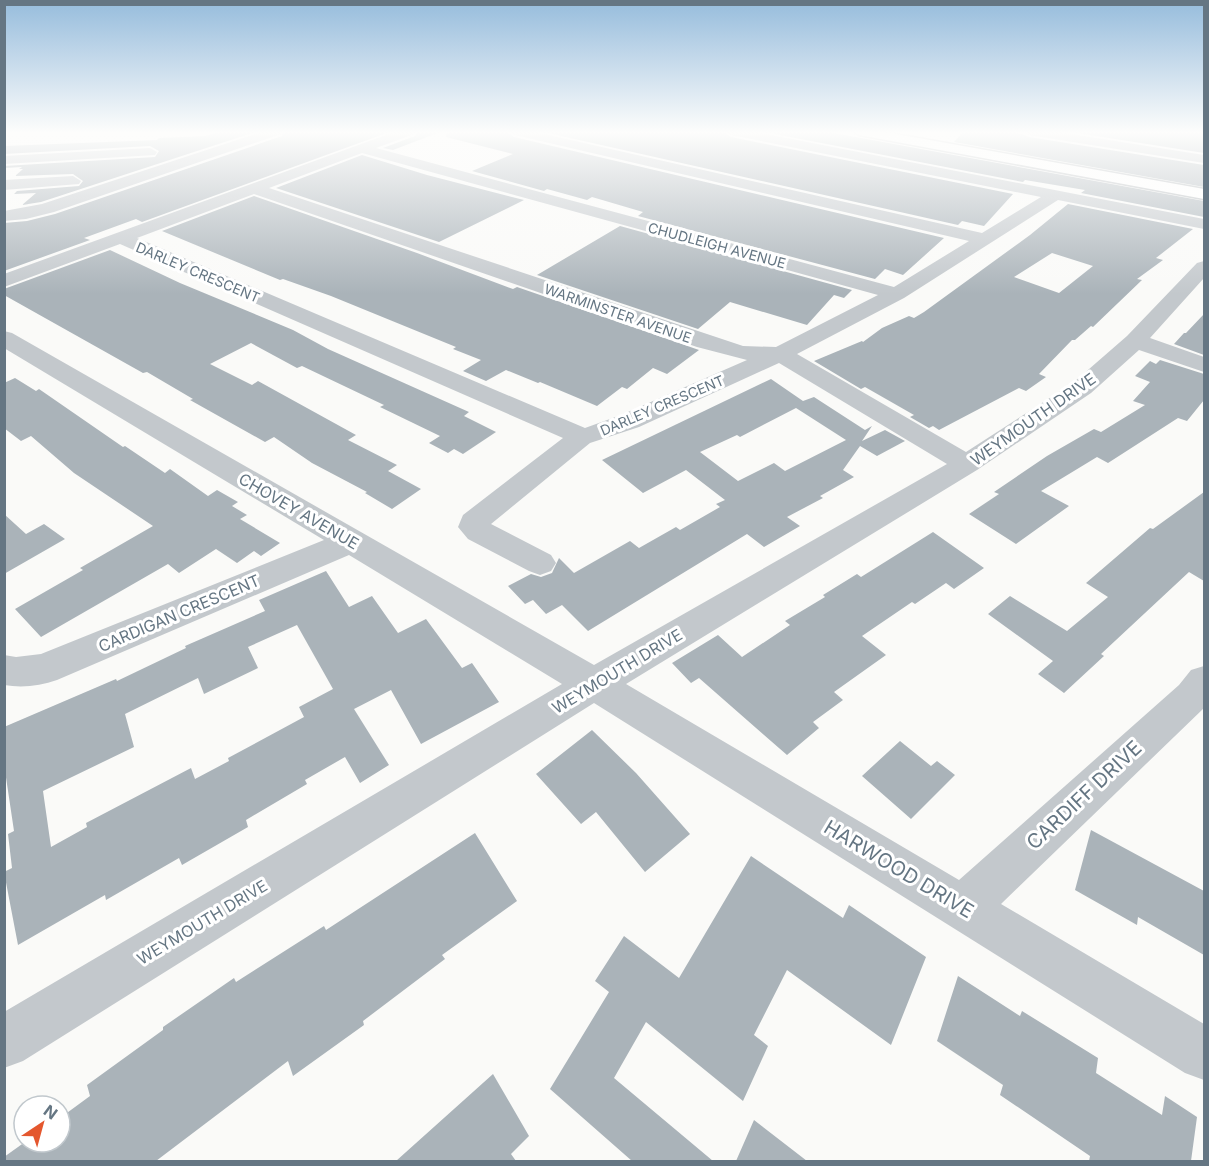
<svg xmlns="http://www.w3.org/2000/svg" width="1209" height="1166" font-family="Inter,sans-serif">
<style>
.building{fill:#aab3b9;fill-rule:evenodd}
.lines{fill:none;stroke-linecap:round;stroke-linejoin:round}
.highway-casing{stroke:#b4b9bd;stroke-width:3}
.minor{fill:#c3c8cc;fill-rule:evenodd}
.highway{fill:#fff;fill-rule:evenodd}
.labels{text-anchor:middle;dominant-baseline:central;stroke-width:6;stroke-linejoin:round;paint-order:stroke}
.far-street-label{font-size:14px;fill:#657683;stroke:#fff}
.street-label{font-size:16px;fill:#657683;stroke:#fff}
.near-street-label{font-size:20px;fill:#657683;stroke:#fff}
</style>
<rect width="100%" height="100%" fill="#fafaf8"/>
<path class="building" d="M 222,131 L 258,131 L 41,202 L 22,205 L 36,193 L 14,194 L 17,191 L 79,186 L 83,181 L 73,174 L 15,176 L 23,169 L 19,169 L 22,167 L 4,168 L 4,166 L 155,157 L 159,151 L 150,146 L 4,154 L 4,146 L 157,140 L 159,138 L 205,136 Z
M 285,131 L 392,131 L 142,222 L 136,219 L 84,238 L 90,240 L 4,271 L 4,223 L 27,221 L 55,214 L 282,136 Z
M 418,131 L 440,132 L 393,150 L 383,148 L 415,136 Z
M 447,131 L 506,131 L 514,137 L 944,238 L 903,275 L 885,269 L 875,279 L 638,216 L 643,212 L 592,197 L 587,200 L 547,189 L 544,191 L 472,171 L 513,154 L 446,137 Z
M 539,131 L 722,131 L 731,137 L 1013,194 L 984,226 L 962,221 L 958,225 Z
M 760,131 L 823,131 L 1204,201 L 1204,217 L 1081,193 L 1085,190 L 1025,180 L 1023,182 Z
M 964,131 L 1003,131 L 1022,134 L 1029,137 L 1204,165 L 1204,187 L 954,142 Z
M 1072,131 L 1204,131 L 1204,153 L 1071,132 Z
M 362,155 L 427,175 L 524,200 L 439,242 L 276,188 Z
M 254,196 L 417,253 L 513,289 L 517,287 L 699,350 L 667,374 L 653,368 L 627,389 L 622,387 L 597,406 L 540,382 L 538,383 L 506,370 L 486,381 L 463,371 L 481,360 L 453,349 L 456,347 L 331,296 L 283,279 L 280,280 L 162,231 Z
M 1068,204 L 1193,229 L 1156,258 L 1163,260 L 1137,279 L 1142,280 L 1093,327 L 1091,326 L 1075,340 L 1072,340 L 1039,374 L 1046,377 L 1026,391 L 1019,388 L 939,430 L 933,426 L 929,428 L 910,417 L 914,415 L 865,387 L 861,389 L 814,361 L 862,341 L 863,342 L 882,328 L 909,316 L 914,318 L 924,312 L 1030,235 ZM 1052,253 L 1093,266 L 1059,293 L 1014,277 Z
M 620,226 L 852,290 L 844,298 L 834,295 L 807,325 L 730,302 L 698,329 L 537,275 Z
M 110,250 L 180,283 L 293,330 L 328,349 L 469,412 L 464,416 L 496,432 L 463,454 L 454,449 L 448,453 L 429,443 L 440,436 L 380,407 L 384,405 L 302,366 L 297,368 L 251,343 L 210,364 L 252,385 L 258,381 L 356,435 L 348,440 L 397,465 L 388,471 L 421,489 L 392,509 L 365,493 L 367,492 L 312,463 L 274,437 L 265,442 L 190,400 L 193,399 L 147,372 L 143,373 L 4,295 L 4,289 Z
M 1204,314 L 1204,355 L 1174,344 L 1184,333 L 1186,333 Z
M 1160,360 L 1204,374 L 1204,400 L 1187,421 L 1178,418 L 1108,463 L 1097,457 L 1041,491 L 1069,506 L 1016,544 L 969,514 L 999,494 L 994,492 L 1047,456 L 1094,429 L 1101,432 L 1145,405 L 1133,401 L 1150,382 L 1135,376 L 1150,361 L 1156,364 Z
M 15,378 L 36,391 L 39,389 L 123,447 L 125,446 L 165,473 L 170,469 L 208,496 L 217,490 L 238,502 L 232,506 L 247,515 L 240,519 L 280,543 L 261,556 L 254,551 L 237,563 L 216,549 L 179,573 L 168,564 L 41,637 L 15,609 L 83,570 L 80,568 L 153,526 L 74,473 L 31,436 L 21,441 L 4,428 L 4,383 Z
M 771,379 L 803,401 L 814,397 L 865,430 L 872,426 L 862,441 L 885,430 L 905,441 L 877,456 L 860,446 L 843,470 L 854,477 L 820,496 L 823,498 L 787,517 L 800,526 L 764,547 L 747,534 L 588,631 L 562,605 L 546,614 L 533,600 L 525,604 L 508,586 L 531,574 L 541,577 L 552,573 L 559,558 L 574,573 L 630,541 L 639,548 L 676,527 L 680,530 L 720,507 L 716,504 L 725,500 L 686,470 L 643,493 L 602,460 ZM 796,408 L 846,440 L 785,471 L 774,463 L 738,481 L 700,452 L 737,435 L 740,437 Z
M 1204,492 L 1204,581 L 1189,572 L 1101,654 L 1104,656 L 1064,693 L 1038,674 L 1053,661 L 988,614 L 1010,596 L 1067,631 L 1108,597 L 1086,583 L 1150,528 L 1153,529 Z
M 4,514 L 26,534 L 44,524 L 65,539 L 4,574 Z
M 933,532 L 984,568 L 954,589 L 946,583 L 915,604 L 912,602 L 862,636 L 886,655 L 834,692 L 843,700 L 813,722 L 819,728 L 787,755 L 699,678 L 691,683 L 672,663 L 718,635 L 742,657 L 790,625 L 785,621 L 825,597 L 823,595 L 857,574 L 861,577 Z
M 326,571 L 349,607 L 372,596 L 398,633 L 426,619 L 462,668 L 472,663 L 499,702 L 421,744 L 391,690 L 354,709 L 389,765 L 360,783 L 345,757 L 305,780 L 307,784 L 246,820 L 248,827 L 182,865 L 179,858 L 106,900 L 105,895 L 18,945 L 4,872 L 12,868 L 8,834 L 14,831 L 4,764 L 4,727 L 116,679 L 117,681 L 186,648 L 185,646 L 265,611 L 259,600 ZM 297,625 L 333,689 L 299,707 L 304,717 L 228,758 L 229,761 L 195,779 L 191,768 L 86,823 L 87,827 L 51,847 L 43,791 L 134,747 L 125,714 L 198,678 L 204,694 L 258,668 L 248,647 Z
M 592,730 L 636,773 L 690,834 L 645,872 L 596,812 L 581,824 L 536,774 Z
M 900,741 L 931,766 L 937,761 L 955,775 L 911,819 L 862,776 Z
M 1091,830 L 1204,891 L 1204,955 L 1138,917 L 1137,925 L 1075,890 Z
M 475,833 L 517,901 L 442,955 L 445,959 L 363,1021 L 364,1025 L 293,1076 L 288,1061 L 156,1161 L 4,1161 L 4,1157 L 25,1142 L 60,1142 L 60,1118 L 90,1096 L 87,1085 L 163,1030 L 163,1027 L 234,978 L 236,982 L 324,926 L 326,930 Z
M 751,856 L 843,918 L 849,905 L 926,957 L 891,1045 L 787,970 L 754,1035 L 768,1046 L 743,1101 L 646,1022 L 614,1078 L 713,1161 L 632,1161 L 550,1089 L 609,992 L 595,981 L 624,936 L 679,978 Z
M 958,976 L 1020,1016 L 1022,1011 L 1098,1058 L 1096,1073 L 1162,1115 L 1165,1096 L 1197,1117 L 1191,1161 L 1089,1161 L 1090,1156 L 1000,1095 L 1003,1085 L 937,1041 Z
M 493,1074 L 529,1136 L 511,1154 L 516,1161 L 396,1161 Z
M 754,1120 L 807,1161 L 736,1161 Z"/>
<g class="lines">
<g class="highway-casing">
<path id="highway" d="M 852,131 L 879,131 L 1204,189 L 1204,199 L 859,135 Z"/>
</g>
<path class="minor" d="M 264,131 L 283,131 L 281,134 L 54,212 L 26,219 L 4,221 L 4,211 L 42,204 Z
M 397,131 L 416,131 L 414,134 L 376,148 L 894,287 L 969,241 L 515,135 L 508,131 L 531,131 L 982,233 L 1041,197 L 731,135 L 724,131 L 750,131 L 1204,219 L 1204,229 L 1058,200 L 904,298 L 797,354 L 966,452 L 1073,383 L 1127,336 L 1197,263 L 1204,261 L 1204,278 L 1150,338 L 1204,357 L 1204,372 L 1139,350 L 1091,393 L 977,470 L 626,684 L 959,880 L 1179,685 L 1191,670 L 1204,666 L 1204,708 L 1001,904 L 1204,1024 L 1204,1080 L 1185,1073 L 594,703 L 23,1061 L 4,1068 L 4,1012 L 562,684 L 349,555 L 57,680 C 40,686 22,688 4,685 L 4,655 L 16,657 L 41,654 L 324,540 L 4,348 L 4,331 L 12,333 L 594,665 L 947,464 L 779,363 L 639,427 L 590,443 L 491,524 L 551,555 L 556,563 L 551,571 L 540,575 L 529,571 L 468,539 L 458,527 L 463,515 L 563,438 L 120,244 L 4,287 L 4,274 ZM 362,153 L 878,295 L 776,347 L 743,346 L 269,188 ZM 254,194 L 697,347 L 747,360 L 621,415 L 585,428 L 137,238 Z
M 1022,131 L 1052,131 L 1204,155 L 1204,163 L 1029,135 Z
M 150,148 L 157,152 L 155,155 L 4,164 L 4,156 Z
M 73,176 L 81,181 L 79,184 L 4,190 L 4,180 Z"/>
<use href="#highway" class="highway"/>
</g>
<linearGradient id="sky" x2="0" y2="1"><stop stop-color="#96bcdc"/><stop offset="0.45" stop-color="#fdfdfc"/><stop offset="1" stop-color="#fdfdfc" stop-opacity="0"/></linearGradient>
<rect width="1209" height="294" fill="url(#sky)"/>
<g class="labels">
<g class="far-street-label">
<text transform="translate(717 245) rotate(15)">CHUDLEIGH AVENUE</text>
<text transform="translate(198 272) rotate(23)">DARLEY CRESCENT</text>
<text transform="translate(618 313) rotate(19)">WARMINSTER AVENUE</text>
<text transform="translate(662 405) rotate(-23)">DARLEY CRESCENT</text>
</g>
<g class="street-label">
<text transform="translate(1033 419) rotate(-35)">WEYMOUTH DRIVE</text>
<text transform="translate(299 511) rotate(30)">CHOVEY AVENUE</text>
<text transform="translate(179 613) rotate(-23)">CARDIGAN CRESCENT</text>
<text transform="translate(617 671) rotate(-31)">WEYMOUTH DRIVE</text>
<text transform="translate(202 922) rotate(-31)">WEYMOUTH DRIVE</text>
</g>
<g class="near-street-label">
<text transform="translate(1084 795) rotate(-43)">CARDIFF DRIVE</text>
<text transform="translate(899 869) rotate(31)">HARWOOD DRIVE</text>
</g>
</g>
<rect width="1209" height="1166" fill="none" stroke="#657683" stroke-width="12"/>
<g transform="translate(42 1124) rotate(36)"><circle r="28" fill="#ffffff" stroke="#c1c8cd" stroke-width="1.5"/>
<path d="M0-4.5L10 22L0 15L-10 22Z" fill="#e4572e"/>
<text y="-9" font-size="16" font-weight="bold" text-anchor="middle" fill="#657683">N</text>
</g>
</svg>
